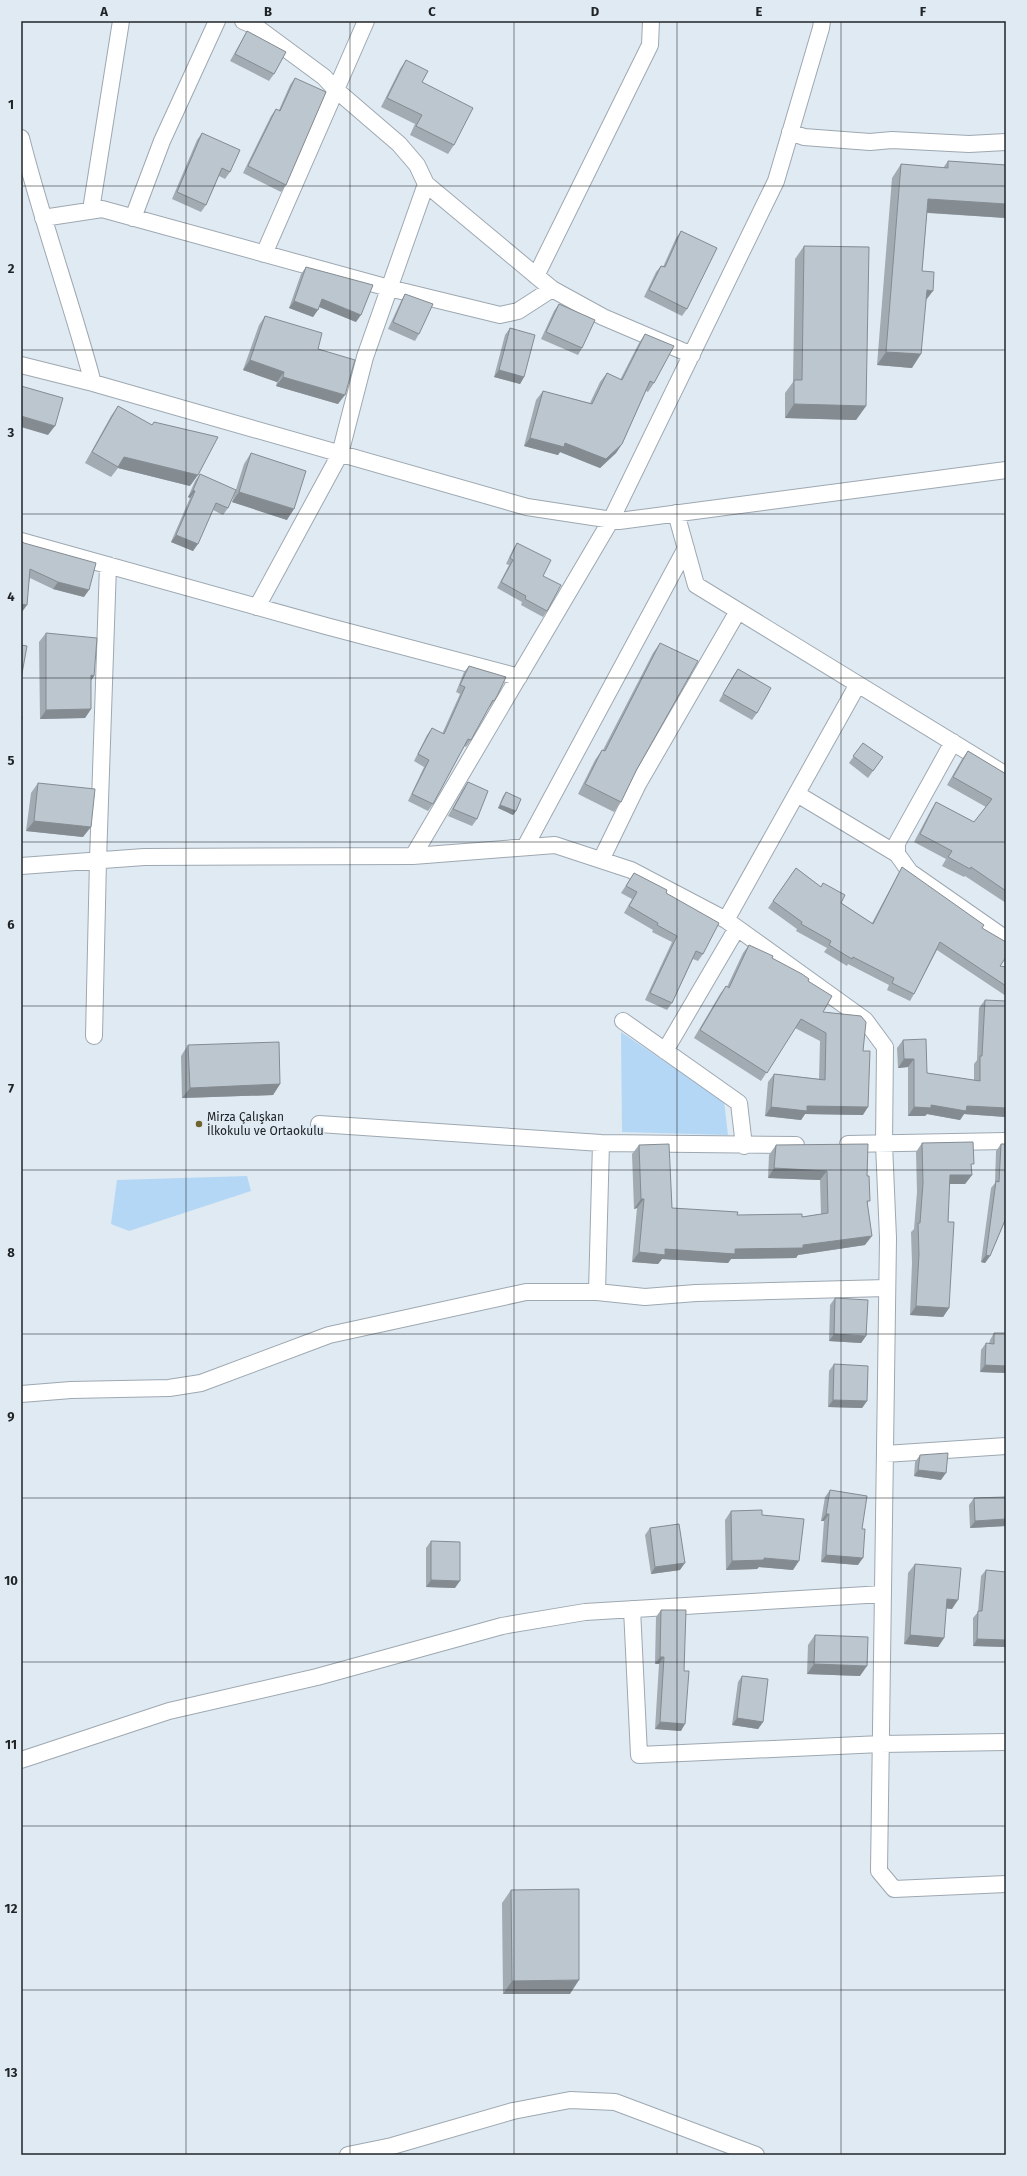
<svg xmlns="http://www.w3.org/2000/svg" width="1027" height="2176" font-family="'Fira Sans',sans-serif">
<style>
.green{fill:#b4d7f5}
.lines{fill:none;stroke-linecap:round;stroke-linejoin:round}
.minor-casing{stroke:#9ea8b1;stroke-width:18}
.minor{stroke:#fff;stroke-width:16}
.wall{fill:#a2aab2}
.shaded-wall{fill:#848b91}
.building{fill:#bcc6cf;stroke:#848b91}
.grid{fill:none;stroke:#202427;stroke-width:1;stroke-opacity:0.55}
.poi-dot{fill:#706330;stroke:#dfeaf3;stroke-width:1.5}
.labels{text-anchor:middle;dominant-baseline:central;stroke-width:3.5;stroke-linejoin:round;paint-order:stroke}
.poi-label{font-size:12px;fill:#202427;stroke:#dfeaf3;text-anchor:start}
.neatline{fill:none;stroke:#202427;stroke-width:1.5}
.grid-label{font-size:13px;text-anchor:middle;font-weight:bold;fill:#202427}
</style>
<rect width="100%" height="100%" fill="#dfeaf3"/>
<path class="green" d="M 621,1032 L 724,1101 L 728,1135 L 622,1132 Z
M 247,1176 L 251,1191 L 129,1231 L 111,1224 L 117,1180 Z"/>
<g class="lines">
<g class="minor-casing">
<path id="minor" d="M 243,21 L 255,26 L 324,77 L 335,89 L 399,144 L 417,165 L 426,184 L 552,289 L 603,317 L 692,355
M 790,132 L 804,137 L 870,142 L 892,140 L 969,144 L 1006,142
M 21,138 C 42,221 71,301 93,383
M 91,210 L 121,21
M 43,218 L 102,209 L 389,288 L 500,315 L 518,311 L 552,289
M 133,218 L 162,141 L 217,21
M 264,254 L 366,21
M 536,276 L 650,45 L 651,21
M 21,365 L 93,383 L 527,507 L 619,521 L 1006,470
M 676,513 L 696,585 L 1006,775
M 21,541 L 326,626 L 519,677
M 257,607 L 340,454 L 365,357 L 426,184
M 953,742 L 897,843 L 897,854 L 910,872 L 1006,939
M 797,794 L 897,854
M 525,847 L 686,548
M 413,856 L 611,520 L 776,181 L 821,28 L 822,21
M 601,860 L 638,784 L 738,611
M 21,866 L 144,857 L 413,856 L 555,845 L 631,870 L 726,920 L 865,1020 L 885,1047 L 884,1144 L 888,1238 L 879,1871 L 894,1889 L 1006,1884
M 726,920 L 858,684
M 623,1021 L 739,1103 L 744,1146
M 94,1036 L 98,860 L 108,565
M 665,1051 L 737,928
M 319,1124 L 601,1143 L 796,1145
M 848,1144 L 1006,1141
M 597,1292 L 601,1143
M 21,1394 L 71,1390 L 169,1388 L 201,1383 L 329,1335 L 526,1292 L 597,1292 L 645,1297 L 696,1293 L 887,1288
M 885,1454 L 1006,1446
M 632,1609 L 639,1755 L 881,1744 L 1006,1742
M 21,1760 L 169,1711 L 317,1677 L 502,1626 L 585,1612 L 883,1594
M 348,2155 L 392,2146 L 513,2111 L 570,2100 L 615,2102 L 756,2155"/>
</g>
<use href="#minor" class="minor"/>
</g>
<path class="wall" d="M 247,31 L 274,74 L 269,81 L 230,61 L 243,38 Z
M 406,60 L 422,82 L 454,145 L 448,154 L 410,135 L 415,124 L 381,107 L 400,69 Z
M 295,78 L 286,185 L 281,192 L 243,173 L 271,116 L 276,109 L 279,110 L 290,85 Z
M 202,133 L 230,172 L 225,179 L 219,176 L 206,205 L 201,212 L 172,199 L 197,140 Z
M 948,161 L 1006,165 L 1006,218 L 927,213 L 922,271 L 926,300 L 912,368 L 877,365 L 892,178 L 901,164 L 943,168 Z
M 681,231 L 687,309 L 682,316 L 644,297 L 656,272 L 661,266 L 663,267 L 676,238 Z
M 804,246 L 866,406 L 856,420 L 785,418 L 785,393 L 793,382 L 795,259 Z
M 306,267 L 356,322 L 319,307 L 313,317 L 289,308 L 301,274 Z
M 405,294 L 419,334 L 415,341 L 388,329 L 401,301 Z
M 559,304 L 582,348 L 578,355 L 541,339 L 554,311 Z
M 265,316 L 318,349 L 338,404 L 276,386 L 277,382 L 243,370 L 259,325 Z
M 510,328 L 524,377 L 520,384 L 494,377 L 505,335 Z
M 645,334 L 654,383 L 648,392 L 646,391 L 622,444 L 616,453 L 600,468 L 560,452 L 558,455 L 524,446 L 536,400 L 543,391 L 590,403 L 600,382 L 607,373 L 620,380 L 639,343 Z
M 118,406 L 190,486 L 118,468 L 111,477 L 85,463 L 111,416 Z
M 251,453 L 287,520 L 232,502 L 244,464 Z
M 200,474 L 228,508 L 223,515 L 213,510 L 193,551 L 171,542 L 190,498 L 188,497 L 195,481 Z
M 21,541 L 84,597 L 53,589 L 30,578 L 22,612 L 21,612 Z
M 517,543 L 543,576 L 547,611 L 543,617 L 521,605 L 522,602 L 497,588 L 509,565 L 506,564 L 513,549 Z
M 46,633 L 94,676 L 91,680 L 91,709 L 85,718 L 40,719 L 39,642 Z
M 660,643 L 637,769 L 621,802 L 614,812 L 578,794 L 595,760 L 602,750 L 603,750 L 653,653 Z
M 469,666 L 494,701 L 490,707 L 489,707 L 471,740 L 466,747 L 464,746 L 433,804 L 428,811 L 408,801 L 424,767 L 414,761 L 427,735 L 432,728 L 442,734 L 460,694 L 456,692 L 464,672 Z
M 738,669 L 757,713 L 752,720 L 719,701 L 733,676 Z
M 863,743 L 883,757 L 868,778 L 849,763 Z
M 968,751 L 1006,774 L 1006,903 L 965,876 L 964,877 L 942,866 L 946,859 L 914,842 L 931,810 L 936,802 L 974,822 L 986,807 L 947,785 L 962,759 Z
M 468,782 L 477,819 L 472,826 L 448,816 L 463,789 Z
M 38,783 L 83,837 L 26,831 L 31,793 Z
M 506,792 L 516,811 L 513,815 L 498,808 L 503,796 Z
M 902,867 L 982,928 L 1000,966 L 1006,967 L 1006,996 L 937,950 L 914,994 L 910,1001 L 887,990 L 889,985 L 848,964 L 847,966 L 824,952 L 827,948 L 796,931 L 797,929 L 768,908 L 796,868 L 821,887 L 823,883 L 841,903 L 872,923 L 898,874 Z
M 634,873 L 666,893 L 703,954 L 698,961 L 693,959 L 672,1003 L 667,1010 L 645,1000 L 672,942 L 652,932 L 653,930 L 624,913 L 632,899 L 621,893 Z
M 749,945 L 772,958 L 808,981 L 823,1012 L 863,1051 L 863,1115 L 805,1114 L 801,1120 L 765,1116 L 768,1082 L 774,1074 L 819,1079 L 820,1041 L 795,1028 L 761,1081 L 694,1038 L 720,994 L 726,986 L 727,987 L 743,953 Z
M 985,1000 L 1006,1117 L 964,1114 L 960,1120 L 927,1114 L 925,1116 L 908,1116 L 908,1067 L 898,1068 L 897,1048 L 903,1040 L 927,1073 L 974,1080 L 974,1064 L 977,1060 L 979,1008 Z
M 188,1045 L 280,1084 L 273,1095 L 182,1098 L 181,1056 Z
M 922,1143 L 971,1167 L 972,1175 L 965,1184 L 949,1184 L 948,1222 L 949,1308 L 943,1317 L 910,1315 L 912,1263 L 911,1232 L 914,1229 L 917,1192 L 916,1152 Z
M 1001,1144 L 1006,1144 L 1006,1219 L 990,1256 L 985,1263 L 981,1262 L 991,1188 L 995,1183 L 996,1151 Z
M 639,1145 L 672,1208 L 737,1215 L 802,1217 L 821,1214 L 820,1180 L 768,1178 L 769,1155 L 776,1145 L 867,1176 L 868,1204 L 865,1245 L 798,1255 L 796,1258 L 731,1259 L 728,1263 L 662,1259 L 658,1264 L 632,1262 L 637,1208 L 634,1209 L 632,1154 Z
M 835,1298 L 866,1336 L 861,1343 L 829,1341 L 830,1305 Z
M 994,1333 L 1006,1333 L 1006,1373 L 980,1372 L 981,1350 L 986,1343 L 989,1344 L 990,1340 Z
M 834,1364 L 867,1401 L 862,1408 L 828,1407 L 829,1371 Z
M 920,1455 L 941,1480 L 914,1476 L 915,1462 Z
M 830,1490 L 858,1565 L 821,1562 L 824,1521 L 821,1521 L 825,1497 Z
M 1006,1497 L 1006,1526 L 970,1528 L 969,1505 L 974,1498 Z
M 731,1511 L 762,1515 L 793,1570 L 759,1567 L 757,1569 L 726,1570 L 725,1520 Z
M 650,1528 L 680,1570 L 651,1574 L 645,1535 Z
M 431,1541 L 455,1588 L 426,1587 L 426,1548 Z
M 915,1564 L 952,1609 L 946,1608 L 944,1638 L 938,1647 L 904,1644 L 908,1573 Z
M 986,1570 L 1006,1647 L 973,1646 L 973,1618 L 978,1612 L 981,1576 Z
M 661,1610 L 681,1731 L 655,1729 L 659,1664 L 655,1664 L 656,1617 Z
M 815,1635 L 860,1676 L 807,1674 L 808,1645 Z
M 742,1676 L 763,1722 L 758,1729 L 732,1725 L 738,1682 Z
M 511,1890 L 570,1994 L 503,1994 L 502,1903 Z"/>
<path class="shaded-wall" d="M 928,199 L 1006,204 L 1006,218 L 918,212 Z
M 927,290 L 933,291 L 923,304 Z
M 322,299 L 361,315 L 356,322 L 317,306 Z
M 294,301 L 318,310 L 313,317 L 289,308 Z
M 886,352 L 921,354 L 912,368 L 877,365 Z
M 250,360 L 284,372 L 277,382 L 243,370 Z
M 499,370 L 524,377 L 520,384 L 494,377 Z
M 283,377 L 345,395 L 338,404 L 276,386 Z
M 794,404 L 866,406 L 856,420 L 785,418 Z
M 21,416 L 55,426 L 48,435 L 21,427 Z
M 530,438 L 565,443 L 622,444 L 616,453 L 600,468 L 560,452 L 558,455 L 524,446 Z
M 124,457 L 198,475 L 190,486 L 118,468 Z
M 193,490 L 195,491 L 190,498 L 188,497 Z
M 239,492 L 294,509 L 287,520 L 232,502 Z
M 176,535 L 198,544 L 193,551 L 171,542 Z
M 58,582 L 89,590 L 84,597 L 53,589 Z
M 21,604 L 27,605 L 22,612 L 21,612 Z
M 91,675 L 94,676 L 88,685 Z
M 91,709 L 85,718 L 40,719 L 46,710 Z
M 500,805 L 516,811 L 513,815 L 498,808 Z
M 34,821 L 91,827 L 83,837 L 26,831 Z
M 904,1059 L 914,1059 L 908,1067 L 898,1068 Z
M 280,1084 L 273,1095 L 182,1098 L 190,1088 Z
M 931,1105 L 967,1106 L 1006,1108 L 1006,1117 L 964,1114 L 960,1120 L 927,1114 L 925,1116 L 908,1116 L 914,1107 Z
M 807,1106 L 868,1107 L 863,1115 L 805,1114 L 801,1120 L 765,1116 L 771,1107 Z
M 774,1168 L 827,1171 L 820,1180 L 768,1178 Z
M 950,1175 L 972,1175 L 965,1184 L 943,1184 Z
M 641,1199 L 644,1199 L 637,1208 L 634,1209 Z
M 872,1236 L 865,1245 L 798,1255 L 796,1258 L 731,1259 L 728,1263 L 662,1259 L 658,1264 L 632,1262 L 639,1252 L 665,1249 L 735,1249 L 803,1245 Z
M 986,1255 L 990,1256 L 985,1263 L 981,1262 Z
M 916,1306 L 949,1308 L 943,1317 L 910,1315 Z
M 834,1334 L 866,1336 L 861,1343 L 829,1341 Z
M 985,1365 L 1006,1366 L 1006,1373 L 980,1372 Z
M 833,1400 L 867,1401 L 862,1408 L 828,1407 Z
M 918,1470 L 946,1473 L 941,1480 L 914,1476 Z
M 826,1514 L 829,1514 L 824,1521 L 821,1521 Z
M 1006,1519 L 1006,1526 L 970,1528 L 975,1521 Z
M 826,1555 L 863,1558 L 858,1565 L 821,1562 Z
M 764,1558 L 799,1561 L 793,1570 L 759,1567 L 757,1569 L 726,1570 L 732,1561 Z
M 685,1563 L 680,1570 L 651,1574 L 655,1567 Z
M 431,1580 L 460,1581 L 455,1588 L 426,1587 Z
M 947,1599 L 958,1600 L 952,1609 L 941,1608 Z
M 910,1635 L 944,1638 L 938,1647 L 904,1644 Z
M 977,1639 L 1006,1640 L 1006,1647 L 973,1646 Z
M 660,1657 L 664,1657 L 659,1664 L 655,1664 Z
M 814,1664 L 867,1666 L 860,1676 L 807,1674 Z
M 737,1718 L 763,1722 L 758,1729 L 732,1725 Z
M 660,1722 L 685,1724 L 681,1731 L 655,1729 Z
M 579,1980 L 570,1994 L 503,1994 L 512,1981 Z"/>
<path class="building" d="M 247,31 L 286,52 L 274,74 L 235,54 Z
M 406,60 L 428,71 L 422,82 L 473,108 L 454,145 L 416,126 L 422,115 L 387,98 Z
M 295,78 L 326,92 L 286,185 L 248,166 L 276,109 L 280,111 Z
M 202,133 L 240,150 L 230,172 L 222,168 L 206,205 L 177,192 Z
M 948,161 L 1006,165 L 1006,204 L 928,199 L 922,271 L 934,272 L 933,291 L 927,290 L 921,354 L 886,352 L 901,164 L 948,168 Z
M 681,231 L 717,248 L 687,309 L 649,290 L 661,266 L 665,267 Z
M 804,246 L 869,247 L 866,406 L 794,404 L 794,380 L 802,380 Z
M 306,267 L 373,285 L 361,315 L 322,299 L 318,310 L 294,301 Z
M 405,294 L 433,304 L 419,334 L 393,322 Z
M 559,304 L 595,320 L 582,348 L 546,332 Z
M 265,316 L 322,333 L 318,349 L 355,360 L 345,395 L 283,377 L 284,372 L 250,360 Z
M 510,328 L 535,335 L 524,377 L 499,370 Z
M 645,334 L 674,346 L 654,383 L 650,381 L 622,444 L 606,459 L 565,443 L 564,447 L 530,438 L 543,391 L 592,404 L 607,373 L 622,380 Z
M 21,386 L 63,398 L 55,426 L 21,416 Z
M 118,406 L 152,425 L 154,422 L 218,437 L 198,475 L 124,457 L 118,467 L 92,452 Z
M 251,453 L 306,471 L 294,509 L 239,492 Z
M 200,474 L 236,490 L 228,508 L 216,503 L 198,544 L 176,535 L 195,491 L 193,490 Z
M 21,541 L 24,543 L 96,563 L 89,590 L 58,582 L 30,569 L 27,605 L 21,604 Z
M 517,543 L 551,560 L 543,576 L 561,585 L 547,611 L 525,599 L 526,596 L 501,582 L 513,560 L 510,558 Z
M 46,633 L 97,638 L 94,676 L 91,675 L 91,709 L 46,710 Z
M 660,643 L 698,661 L 637,769 L 621,802 L 585,784 L 602,750 L 605,751 Z
M 21,645 L 27,646 L 21,679 Z
M 469,666 L 506,677 L 497,696 L 494,701 L 493,700 L 471,740 L 468,739 L 433,804 L 412,794 L 429,760 L 418,754 L 432,728 L 444,734 L 465,687 L 460,685 Z
M 738,669 L 771,688 L 757,713 L 723,694 Z
M 21,716 L 22,716 L 21,728 Z
M 863,743 L 883,757 L 873,771 L 853,756 Z
M 968,751 L 1006,774 L 1006,891 L 971,867 L 970,869 L 948,857 L 952,851 L 920,834 L 936,802 L 974,822 L 992,799 L 953,777 Z
M 468,782 L 488,791 L 477,819 L 453,809 Z
M 38,783 L 95,789 L 91,827 L 34,821 Z
M 506,792 L 521,799 L 516,811 L 500,805 Z
M 902,867 L 984,925 L 982,928 L 1006,942 L 1006,957 L 1000,966 L 1006,967 L 1006,986 L 940,942 L 914,994 L 892,983 L 894,978 L 853,957 L 852,959 L 829,945 L 831,941 L 801,924 L 802,922 L 773,901 L 796,868 L 821,887 L 823,883 L 845,895 L 841,903 L 873,924 Z
M 634,873 L 667,890 L 666,893 L 719,923 L 703,954 L 696,951 L 672,1003 L 650,993 L 677,936 L 657,925 L 658,923 L 629,906 L 637,892 L 626,886 Z
M 749,945 L 773,956 L 772,958 L 802,974 L 809,979 L 808,981 L 832,996 L 823,1012 L 861,1016 L 866,1022 L 863,1051 L 870,1051 L 868,1107 L 807,1106 L 807,1111 L 771,1107 L 774,1074 L 825,1080 L 826,1033 L 801,1019 L 767,1073 L 700,1030 L 726,986 L 729,988 Z
M 985,1000 L 1006,1001 L 1006,1108 L 967,1106 L 966,1111 L 931,1105 L 931,1108 L 914,1107 L 914,1059 L 904,1059 L 903,1040 L 926,1039 L 927,1073 L 980,1081 L 980,1056 L 982,1056 Z
M 279,1042 L 280,1084 L 190,1088 L 188,1045 Z
M 973,1142 L 974,1164 L 971,1164 L 972,1175 L 950,1175 L 948,1222 L 954,1222 L 949,1308 L 916,1306 L 919,1254 L 918,1223 L 920,1223 L 923,1183 L 922,1143 Z
M 669,1144 L 672,1208 L 738,1212 L 737,1215 L 802,1214 L 802,1217 L 828,1213 L 827,1171 L 774,1168 L 776,1145 L 868,1144 L 867,1176 L 869,1176 L 870,1201 L 867,1201 L 872,1236 L 803,1245 L 803,1248 L 735,1249 L 735,1254 L 665,1249 L 665,1255 L 639,1252 L 644,1199 L 641,1199 L 639,1145 Z
M 1001,1144 L 1006,1144 L 1006,1218 L 990,1256 L 986,1255 L 996,1181 L 999,1182 Z
M 835,1298 L 868,1300 L 866,1336 L 834,1334 Z
M 994,1333 L 1006,1333 L 1006,1366 L 985,1365 L 986,1343 L 994,1344 Z
M 834,1364 L 868,1366 L 867,1401 L 833,1400 Z
M 948,1453 L 946,1473 L 918,1470 L 920,1455 Z
M 830,1490 L 867,1496 L 862,1529 L 865,1529 L 863,1558 L 826,1555 L 829,1514 L 826,1514 Z
M 1006,1497 L 1006,1519 L 975,1521 L 974,1498 Z
M 762,1510 L 762,1515 L 804,1519 L 799,1561 L 764,1558 L 764,1560 L 732,1561 L 731,1511 Z
M 679,1524 L 685,1563 L 655,1567 L 650,1528 Z
M 431,1541 L 460,1542 L 460,1581 L 431,1580 Z
M 915,1564 L 961,1568 L 958,1600 L 947,1599 L 944,1638 L 910,1635 Z
M 986,1570 L 1006,1572 L 1006,1640 L 977,1639 L 978,1611 L 982,1611 Z
M 661,1610 L 686,1610 L 684,1671 L 689,1671 L 685,1724 L 660,1722 L 664,1657 L 660,1657 Z
M 815,1635 L 868,1637 L 867,1666 L 814,1664 Z
M 742,1676 L 768,1679 L 763,1722 L 737,1718 Z
M 579,1889 L 579,1980 L 512,1981 L 511,1890 Z"/>
<path class="grid" d="M 186,21 L 186,2155M 350,21 L 350,2155M 514,21 L 514,2155M 677,21 L 677,2155M 841,21 L 841,2155M 21,186 L 1006,186M 21,350 L 1006,350M 21,514 L 1006,514M 21,678 L 1006,678M 21,842 L 1006,842M 21,1006 L 1006,1006M 21,1170 L 1006,1170M 21,1334 L 1006,1334M 21,1498 L 1006,1498M 21,1662 L 1006,1662M 21,1826 L 1006,1826M 21,1990 L 1006,1990"/>
<circle class="poi-dot" cx="199" cy="1124" r="4"/>
<g class="labels">
<g class="poi-label">
<text x="207" y="1117">Mirza Çalışkan<tspan x="207" dy="14">İlkokulu ve Ortaokulu</tspan></text>
</g>
</g>
<rect width="1027" height="2176" fill="none" stroke="#dfeaf3" stroke-width="44"/>
<rect x="22" y="22" width="983" height="2132" class="neatline"/>
<g class="grid-label">
<text x="104" y="16">A</text>
<text x="268" y="16">B</text>
<text x="432" y="16">C</text>
<text x="595" y="16">D</text>
<text x="759" y="16">E</text>
<text x="923" y="16">F</text>
<text x="11" y="109">1</text>
<text x="11" y="273">2</text>
<text x="11" y="437">3</text>
<text x="11" y="601">4</text>
<text x="11" y="765">5</text>
<text x="11" y="929">6</text>
<text x="11" y="1093">7</text>
<text x="11" y="1257">8</text>
<text x="11" y="1421">9</text>
<text x="11" y="1585">10</text>
<text x="11" y="1749">11</text>
<text x="11" y="1913">12</text>
<text x="11" y="2077">13</text>
</g>
</svg>
